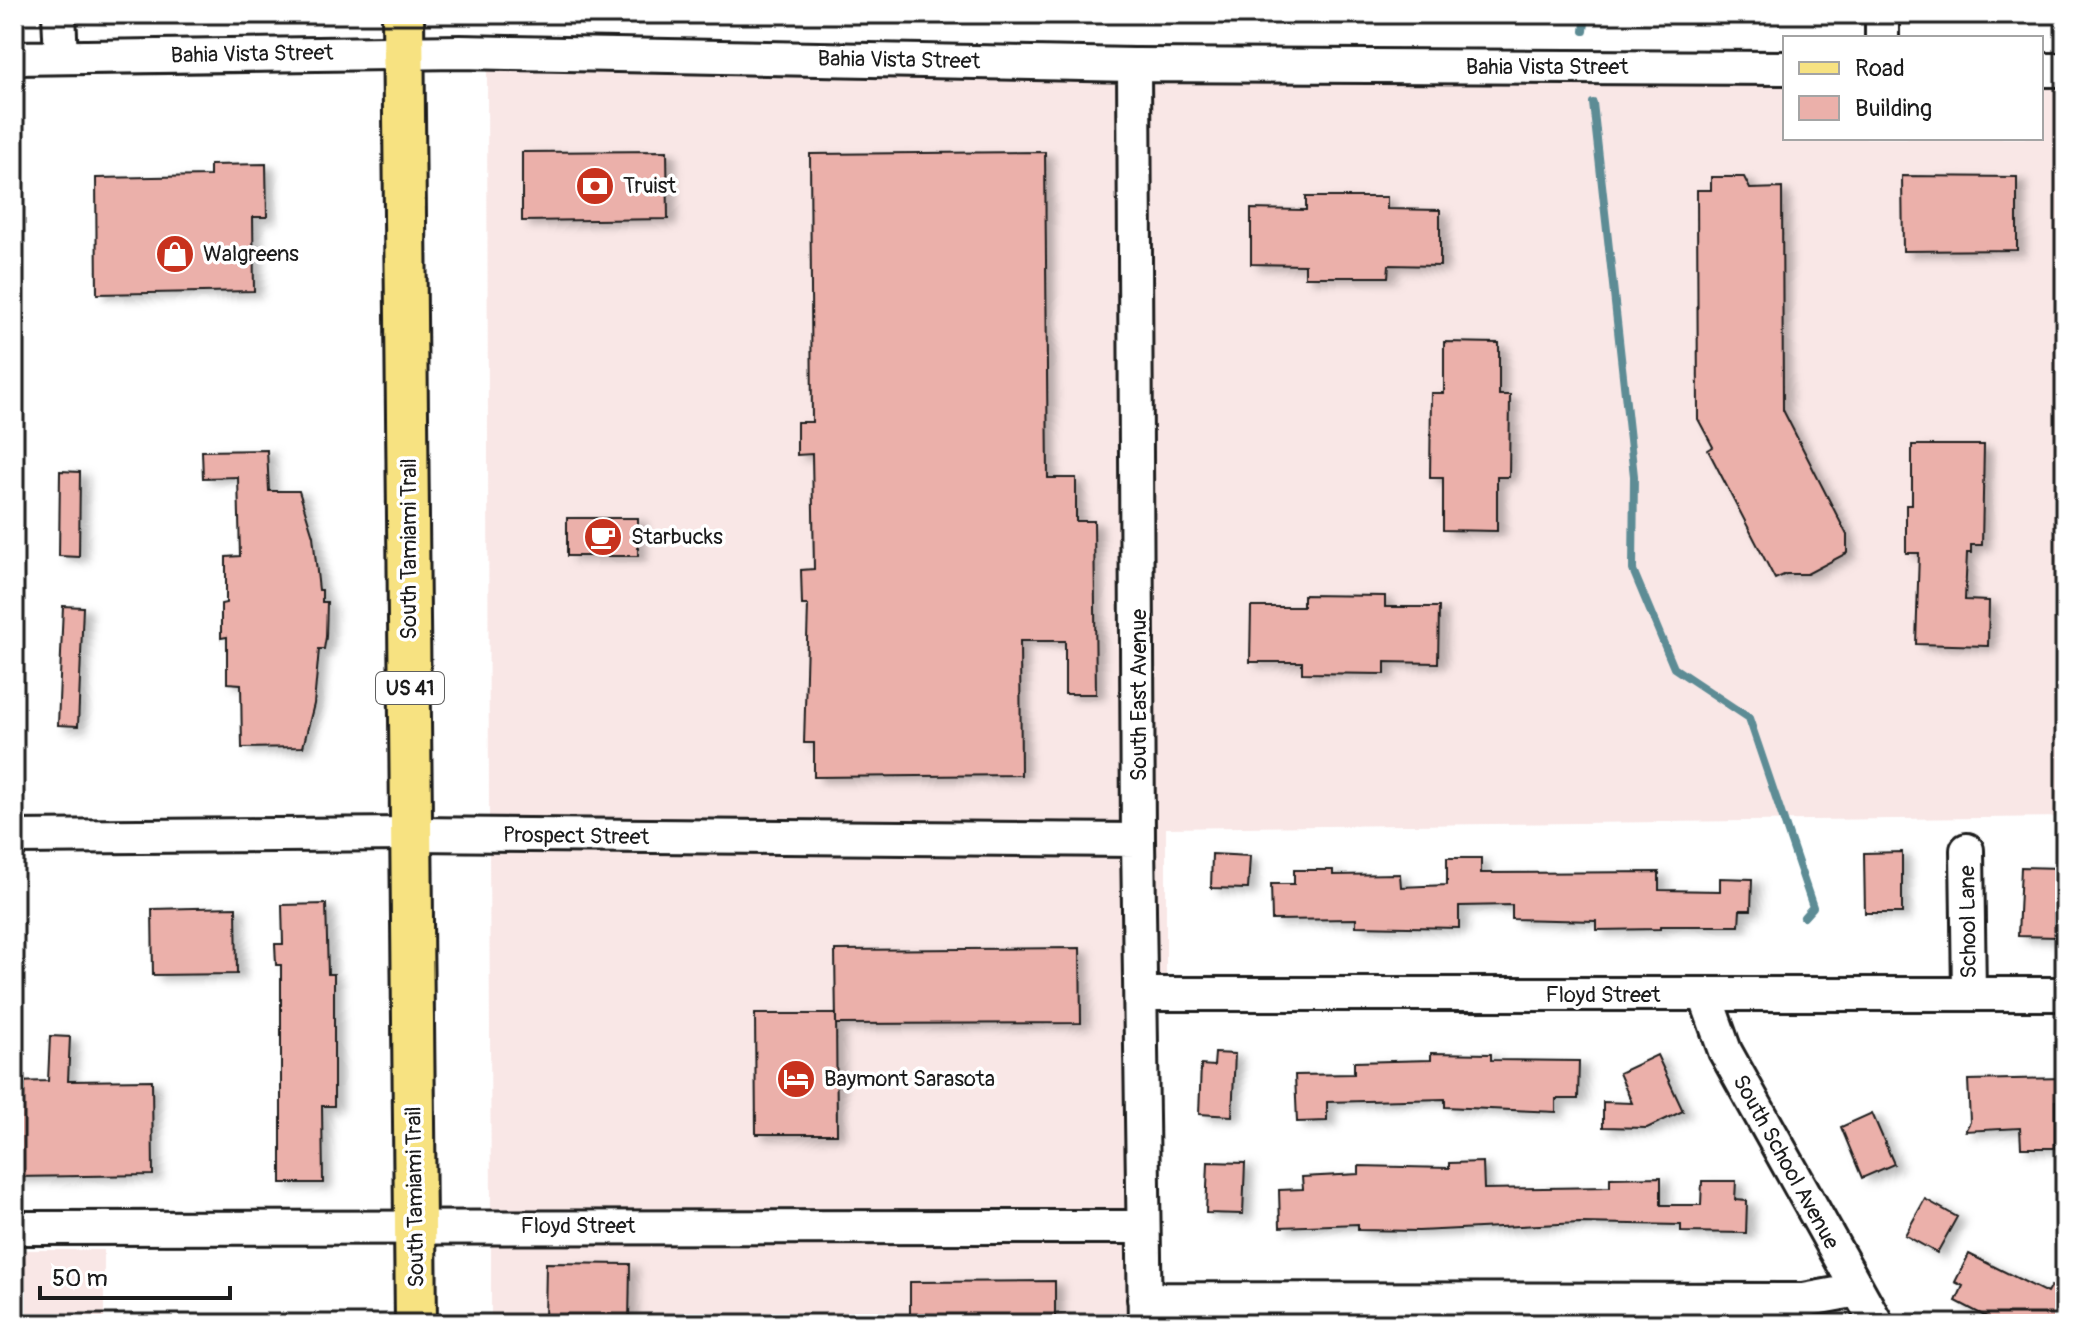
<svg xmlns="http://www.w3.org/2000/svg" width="2079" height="1338" font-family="Pangolin,sans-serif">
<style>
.built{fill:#f9e7e6}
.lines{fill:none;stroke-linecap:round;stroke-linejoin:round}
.stream{stroke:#5d8c95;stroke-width:8}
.building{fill:#ebb0aa;stroke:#1c1c1c;stroke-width:2;filter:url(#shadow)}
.minor-casing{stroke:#1c1c1c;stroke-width:38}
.major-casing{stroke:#1c1c1c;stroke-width:46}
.minor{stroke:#fff;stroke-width:32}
.major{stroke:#f7e281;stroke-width:40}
.labels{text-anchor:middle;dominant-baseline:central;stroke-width:7;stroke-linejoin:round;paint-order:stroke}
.shield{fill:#fff;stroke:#606060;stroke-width:2}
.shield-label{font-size:20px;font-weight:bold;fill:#1c1c1c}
.street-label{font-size:22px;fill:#1c1c1c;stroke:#fff}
.poi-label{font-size:22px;fill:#1c1c1c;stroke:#fff;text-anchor:start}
</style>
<defs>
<filter id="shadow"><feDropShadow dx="8" dy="4.5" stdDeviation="4" flood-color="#0004"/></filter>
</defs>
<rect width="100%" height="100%" fill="#fff"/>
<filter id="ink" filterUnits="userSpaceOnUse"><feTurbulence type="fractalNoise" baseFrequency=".0125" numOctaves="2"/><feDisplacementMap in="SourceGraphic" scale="16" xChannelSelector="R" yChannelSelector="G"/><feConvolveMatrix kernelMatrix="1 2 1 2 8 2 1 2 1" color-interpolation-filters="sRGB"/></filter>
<g filter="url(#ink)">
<path class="built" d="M 646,69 L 1121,80 L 1125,826 L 489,820 L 487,71 Z
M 1147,80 L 1785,83 L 1785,138 L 2041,138 L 2041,85 L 2065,85 L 2065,817 L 1166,828 L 1166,979 L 1153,979 Z
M 489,849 L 1125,855 L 1129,1213 L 491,1211 Z
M 491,1240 L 1130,1242 L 1131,1324 L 491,1324 Z
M 14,1250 L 104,1250 L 104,1324 L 14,1324 Z"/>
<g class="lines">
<path class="stream" d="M 1584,31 L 1586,14
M 1593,103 L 1634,476 L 1633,570 L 1674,668 L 1749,718 L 1813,907 L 1804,917"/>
</g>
<path class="building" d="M 667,151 L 668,219 L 522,221 L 522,152 Z
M 1045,152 L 1048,478 L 1076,478 L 1076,521 L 1094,521 L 1096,694 L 1065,694 L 1065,641 L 1020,641 L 1021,775 L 814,777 L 814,743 L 804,743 L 808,605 L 802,605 L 801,570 L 814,569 L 812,454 L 797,455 L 797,422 L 812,422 L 810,154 Z
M 266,164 L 267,217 L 253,217 L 254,291 L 97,294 L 96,178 L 210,176 L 210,165 Z
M 1902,176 L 2017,177 L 2017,250 L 1903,251 Z
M 1711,177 L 1744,177 L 1750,189 L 1782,188 L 1783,410 L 1847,535 L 1847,553 L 1807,574 L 1786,574 L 1775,579 L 1708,450 L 1713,447 L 1698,419 L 1697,190 L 1711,190 Z
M 1306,197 L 1387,197 L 1387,209 L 1440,210 L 1440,266 L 1389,265 L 1388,277 L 1305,277 L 1305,265 L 1251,264 L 1251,209 L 1306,210 Z
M 1444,342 L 1499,343 L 1499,395 L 1510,395 L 1509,477 L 1497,477 L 1497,531 L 1443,530 L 1443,478 L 1430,478 L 1431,393 L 1444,393 Z
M 1912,445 L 1984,445 L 1982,545 L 1971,545 L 1971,553 L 1967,553 L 1965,600 L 1989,601 L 1988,646 L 1916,644 L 1919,553 L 1906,553 L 1906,505 L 1912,505 Z
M 267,450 L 269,491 L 299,491 L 313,536 L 319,590 L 322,590 L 322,602 L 327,602 L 326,637 L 324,649 L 319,649 L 314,704 L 303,747 L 242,748 L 241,684 L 227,683 L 227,637 L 221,638 L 221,604 L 226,603 L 226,557 L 240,556 L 238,477 L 203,478 L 202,451 Z
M 60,471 L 80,472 L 79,557 L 59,556 Z
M 567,518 L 638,518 L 638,556 L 567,556 Z
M 1303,595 L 1385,596 L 1385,607 L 1439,607 L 1438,663 L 1385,662 L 1385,674 L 1302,673 L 1302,662 L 1250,662 L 1251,607 L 1303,607 Z
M 63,606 L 83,607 L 78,726 L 58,725 Z
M 1902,852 L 1902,913 L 1865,913 L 1864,853 Z
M 1212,854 L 1250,856 L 1248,889 L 1211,888 Z
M 1447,858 L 1481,858 L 1481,873 L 1659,872 L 1659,890 L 1720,891 L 1720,878 L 1752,879 L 1751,910 L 1740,910 L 1739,926 L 1660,926 L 1660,929 L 1596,930 L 1596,921 L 1512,919 L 1512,905 L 1459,906 L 1459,928 L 1356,926 L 1356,919 L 1272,920 L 1271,884 L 1294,884 L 1294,870 L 1333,870 L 1333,875 L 1400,874 L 1401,887 L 1447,885 Z
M 2021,867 L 2061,868 L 2058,937 L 2018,936 Z
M 326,904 L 328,974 L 334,974 L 334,1106 L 322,1106 L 323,1183 L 281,1183 L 281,965 L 276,965 L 275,944 L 283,944 L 282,905 Z
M 236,907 L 237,974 L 153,975 L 152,909 Z
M 1080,948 L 1081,1023 L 836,1024 L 835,950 Z
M 755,1014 L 836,1014 L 837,1134 L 756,1134 Z
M 50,1036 L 70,1037 L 68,1081 L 152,1080 L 153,1175 L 14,1177 L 14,1082 L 48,1081 Z
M 1215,1053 L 1235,1054 L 1232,1116 L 1199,1114 L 1201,1065 L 1214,1066 Z
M 1431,1053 L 1491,1054 L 1491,1060 L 1579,1061 L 1578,1099 L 1556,1099 L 1556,1112 L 1445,1107 L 1445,1099 L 1327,1102 L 1327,1121 L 1297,1122 L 1295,1075 L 1354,1074 L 1354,1062 L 1431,1060 Z
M 1657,1055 L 1683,1111 L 1647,1128 L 1603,1127 L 1603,1102 L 1632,1103 L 1619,1073 Z
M 2065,1078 L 2065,1101 L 2055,1101 L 2055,1148 L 2021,1148 L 2020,1128 L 1965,1131 L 1970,1122 L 1968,1080 Z
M 1872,1113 L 1894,1164 L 1862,1178 L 1841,1127 Z
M 1208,1162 L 1245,1163 L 1243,1214 L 1206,1213 Z
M 1483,1162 L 1484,1189 L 1610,1187 L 1610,1178 L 1661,1177 L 1661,1205 L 1701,1205 L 1702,1181 L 1736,1181 L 1735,1200 L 1747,1201 L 1746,1233 L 1681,1232 L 1681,1225 L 1580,1223 L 1419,1231 L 1358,1230 L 1358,1224 L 1280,1227 L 1279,1190 L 1303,1189 L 1302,1177 L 1359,1174 L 1359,1166 L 1449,1168 L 1449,1163 Z
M 1925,1199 L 1957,1217 L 1937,1253 L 1905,1235 Z
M 1969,1254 L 2047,1293 L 2051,1286 L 2065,1293 L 2065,1324 L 2000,1324 L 1956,1301 L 1963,1286 L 1955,1282 Z
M 546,1263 L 630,1264 L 629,1324 L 545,1324 Z
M 1055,1281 L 1055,1324 L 910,1324 L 910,1282 Z"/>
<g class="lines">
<g class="minor-casing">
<path id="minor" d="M 59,14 L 61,57
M 1882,14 L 1882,38
M 14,58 L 460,52 L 1134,65 L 1785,68
M 1134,65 L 1138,840 L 1145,1324
M 2041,70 L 2065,70
M 14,837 L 411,834 L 1138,840
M 1967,850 L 1969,994
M 1141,994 L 2065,994
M 1705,995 L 1725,1051 L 1877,1324
M 14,1228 L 1143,1227
M 1144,1299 L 1804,1300 L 1858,1290"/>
</g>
<g class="major-casing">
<path id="major" d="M 403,14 L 416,1324"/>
</g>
<use href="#minor" class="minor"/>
<use href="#major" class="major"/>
</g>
</g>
<defs>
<g id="bank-disc" transform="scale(2)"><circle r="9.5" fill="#c8321e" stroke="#fff"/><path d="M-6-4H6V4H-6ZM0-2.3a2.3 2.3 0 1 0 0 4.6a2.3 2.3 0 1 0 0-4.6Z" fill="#fff"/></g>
<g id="shop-disc" transform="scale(2)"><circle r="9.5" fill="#c8321e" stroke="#fff"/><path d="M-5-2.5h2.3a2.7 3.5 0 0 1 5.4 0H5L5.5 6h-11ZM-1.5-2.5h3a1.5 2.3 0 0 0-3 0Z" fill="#fff"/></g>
<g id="cafe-disc" transform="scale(2)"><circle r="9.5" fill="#c8321e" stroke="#fff"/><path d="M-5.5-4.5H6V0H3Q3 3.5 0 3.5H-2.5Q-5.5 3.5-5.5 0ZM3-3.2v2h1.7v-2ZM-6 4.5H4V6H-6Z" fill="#fff"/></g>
<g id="hotel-disc" transform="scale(2)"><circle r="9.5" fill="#c8321e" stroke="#fff"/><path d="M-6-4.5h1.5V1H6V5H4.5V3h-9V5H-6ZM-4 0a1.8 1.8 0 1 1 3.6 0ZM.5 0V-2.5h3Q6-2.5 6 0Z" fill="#fff"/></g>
</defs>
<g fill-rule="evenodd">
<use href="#bank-disc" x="595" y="186"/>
<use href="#shop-disc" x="175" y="254"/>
<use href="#cafe-disc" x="603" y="537"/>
<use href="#hotel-disc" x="796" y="1079"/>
</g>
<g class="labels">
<rect class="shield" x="376" y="672" width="68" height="32" rx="6"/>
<g class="shield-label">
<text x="410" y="688">US 41</text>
</g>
<g class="street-label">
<text transform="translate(252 54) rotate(-1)">Bahia Vista Street</text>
<text transform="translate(899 60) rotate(1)">Bahia Vista Street</text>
<text x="1547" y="67">Bahia Vista Street</text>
<text transform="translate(409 549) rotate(-90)">South Tamiami Trail</text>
<text transform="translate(1139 695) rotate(-90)">South East Avenue</text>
<text transform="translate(576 836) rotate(1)">Prospect Street</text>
<text transform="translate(1968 922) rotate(-91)">School Lane</text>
<text x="1603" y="995">Floyd Street</text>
<text transform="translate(1786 1162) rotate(61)">South School Avenue</text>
<text transform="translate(415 1197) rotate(-91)">South Tamiami Trail</text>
<text x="578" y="1226">Floyd Street</text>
</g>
<g class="poi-label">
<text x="623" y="186">Truist</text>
<text x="203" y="254">Walgreens</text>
<text x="631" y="537">Starbucks</text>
<text x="824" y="1079">Baymont Sarasota</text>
</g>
</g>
<rect width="2079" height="1338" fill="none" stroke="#fff" stroke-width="48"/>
<rect x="24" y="24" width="2031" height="1290" fill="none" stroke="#1c1c1c" stroke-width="3" filter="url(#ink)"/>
<rect x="1783" y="36" width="260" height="104" fill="#ffffff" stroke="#a4a4a4" stroke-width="2"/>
<rect x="1799" y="62" width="40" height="12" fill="#f7e281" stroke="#a4a4a4" stroke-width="2"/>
<text x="1855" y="76" font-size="24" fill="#1c1c1c">Road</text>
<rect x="1799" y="96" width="40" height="24" fill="#ebb0aa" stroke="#a4a4a4" stroke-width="2"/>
<text x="1855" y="116" font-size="24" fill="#1c1c1c">Building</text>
<path d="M40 1286v12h190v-12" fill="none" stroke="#1c1c1c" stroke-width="4"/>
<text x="52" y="1286" font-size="24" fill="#1c1c1c" stroke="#ffffff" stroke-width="6" paint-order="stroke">50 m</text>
</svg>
